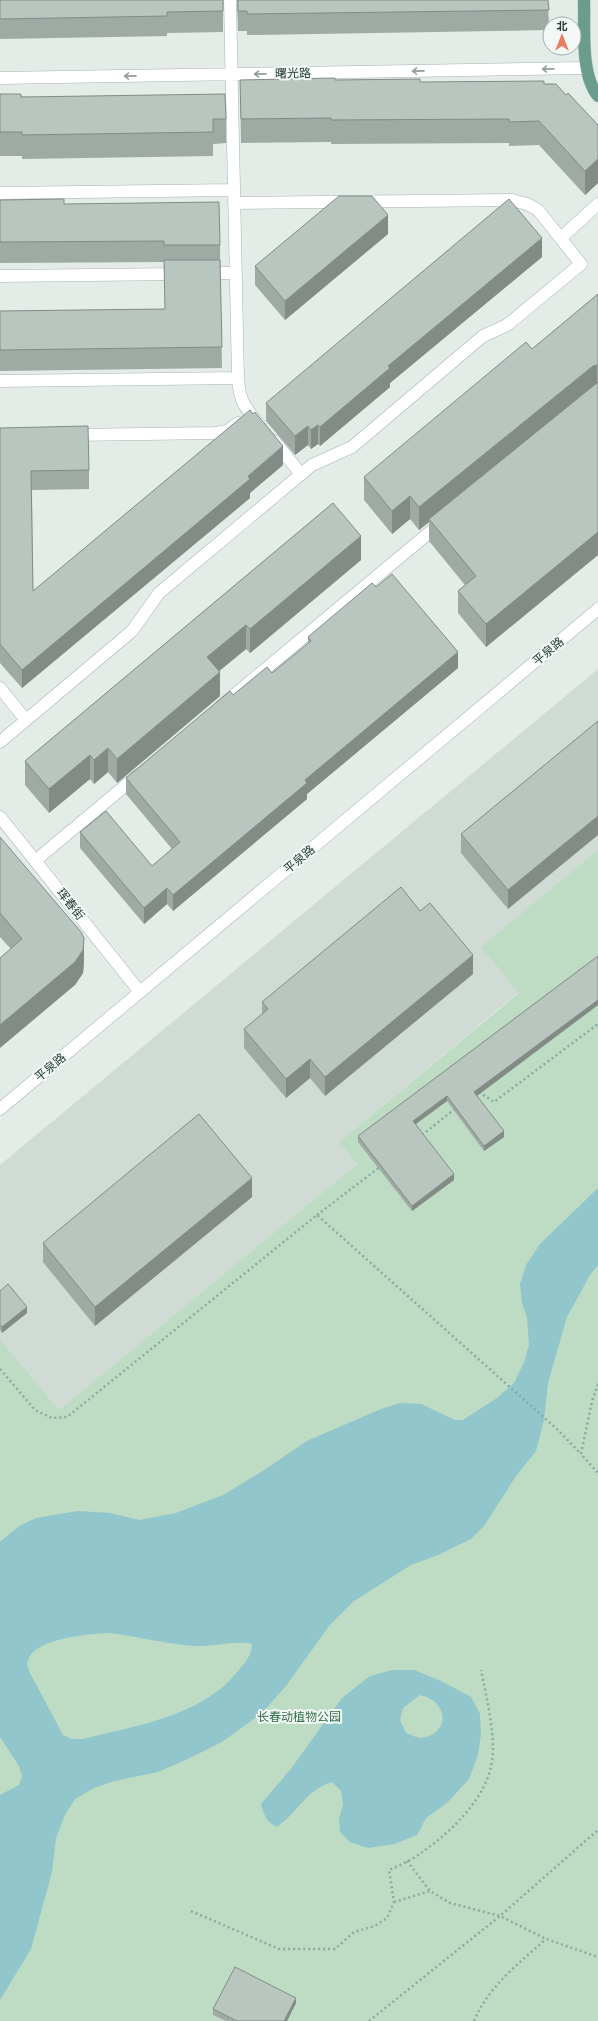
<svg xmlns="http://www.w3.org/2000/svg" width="598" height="2021" font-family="'PT Sans','Noto Sans SC',sans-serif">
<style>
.built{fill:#d1dbd6}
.green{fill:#bedbc4}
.water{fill:#90c6cc;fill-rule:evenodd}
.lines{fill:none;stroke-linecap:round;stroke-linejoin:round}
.minor-casing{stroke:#a6b4ae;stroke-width:13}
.major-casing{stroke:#c2c8c6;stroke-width:13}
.path{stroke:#86ad9e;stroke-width:2.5;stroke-dasharray:2 3;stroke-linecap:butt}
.minor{stroke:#fff;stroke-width:12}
.major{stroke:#6b9d8e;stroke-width:12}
.wall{fill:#9faaa5}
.shaded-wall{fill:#828b86}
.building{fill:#b9c6c0;stroke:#828b86}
.oneway{stroke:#929e9a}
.labels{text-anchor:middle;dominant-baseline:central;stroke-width:4;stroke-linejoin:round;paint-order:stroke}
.street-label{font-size:12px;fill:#243c34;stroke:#f3f8f6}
.park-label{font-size:12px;fill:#326f46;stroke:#f3f8f6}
</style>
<rect width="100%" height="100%" fill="#e3ece7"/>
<path class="built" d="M 598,669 L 598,850 L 482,947 L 519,992 L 339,1142 L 357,1164 L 59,1410 L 0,1339 L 0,1165 Z"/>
<path class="green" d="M 598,850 L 598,2021 L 0,2021 L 0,1339 L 59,1410 L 357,1164 L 339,1142 L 519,993 L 481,947 Z"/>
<path class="water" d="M 598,1188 L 598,1265 L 590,1275 L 567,1317 L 548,1383 L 544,1420 L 536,1451 L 516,1476 L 484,1526 L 471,1539 L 438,1555 L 411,1565 L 354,1601 L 329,1626 L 286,1686 L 262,1713 L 222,1742 L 192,1757 L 158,1772 L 114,1781 L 94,1788 L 75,1799 L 65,1815 L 56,1838 L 52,1872 L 31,1949 L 0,2000 L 0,1795 L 19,1785 L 22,1776 L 19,1766 L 0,1737 L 0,1542 L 19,1526 L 36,1518 L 78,1511 L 110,1513 L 139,1520 L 176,1513 L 223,1495 L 261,1472 L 307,1441 L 381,1409 L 400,1403 L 421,1404 L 455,1420 L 463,1420 L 497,1398 L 514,1383 L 524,1362 L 529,1345 L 527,1317 L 522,1303 L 520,1284 L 526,1265 L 540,1244 ZM 108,1633 C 137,1636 166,1644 194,1646 C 213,1647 236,1640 252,1644 C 252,1655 246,1661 239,1670 C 202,1717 137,1725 83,1739 L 72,1739 L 63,1735 L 31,1675 C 29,1671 26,1665 28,1660 C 35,1638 89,1634 108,1633 Z
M 392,1670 L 414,1670 L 441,1681 L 471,1697 L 480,1714 L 481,1734 L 478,1755 L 469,1779 L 447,1803 L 426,1818 L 417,1835 L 395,1844 L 368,1848 L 350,1842 L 340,1832 L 339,1819 L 343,1804 L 341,1791 L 332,1782 C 306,1790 298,1812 277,1827 C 266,1822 264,1815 261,1804 L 290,1770 L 342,1698 L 370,1676 ZM 420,1695 C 450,1701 450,1735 421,1738 C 417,1738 410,1734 406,1733 L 400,1720 L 403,1708 Z"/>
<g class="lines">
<g class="minor-casing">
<path id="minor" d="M 230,0 L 238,378 C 239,400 245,408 259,424
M 0,78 L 586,68
M 0,193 L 234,190
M 561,238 L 598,204
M 205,273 L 236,273
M 0,276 L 181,274
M 0,381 L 238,378
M 73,435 L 215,433 L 227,431 L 238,423
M 274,441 L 301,474
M 0,688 L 26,720
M 221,706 L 442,522
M 0,742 L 132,631 L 159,593 L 312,465 L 352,447 L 483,336 L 507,325 L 581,264 L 538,210 L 527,204 L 512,200 L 234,203
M 0,817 L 140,992
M 36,860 L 138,775
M 0,1109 L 598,609"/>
</g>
<g class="major-casing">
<path id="major" d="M 584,0 C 585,28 580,74 598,96"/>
</g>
<path class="path" d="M 479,1092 L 494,1102 L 598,1024
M 422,1135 L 456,1108
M 317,1215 L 380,1167
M 0,1369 L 35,1410 L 52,1418 L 67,1417 L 317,1215 L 558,1430 L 581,1454
M 598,1384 L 592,1401 L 581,1454 L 598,1473
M 407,1861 L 430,1891 L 450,1903 L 500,1916 L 546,1939 L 598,1957
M 394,1902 L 430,1891
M 191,1911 L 279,1949 L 335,1949 L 354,1932 L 375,1926 L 387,1918 L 394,1902 L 389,1870 C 400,1865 412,1860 421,1853 C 451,1832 487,1798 492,1761 C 496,1736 486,1695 481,1670
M 369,2021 L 500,1916 L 598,1830
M 474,2021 C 488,1987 519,1963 546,1939"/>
<use href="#minor" class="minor"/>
<use href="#major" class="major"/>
</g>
<path class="wall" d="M 0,0 L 223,0 L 223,32 L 167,33 L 167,36 L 0,39 Z
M 237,0 L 548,0 L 549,30 L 247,35 L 247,31 L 238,31 Z
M 240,80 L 420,82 L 544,84 L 566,95 L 598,125 L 598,183 L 585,195 L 539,145 L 509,146 L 509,143 L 331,144 L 331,142 L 241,143 Z
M 0,94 L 226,119 L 226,143 L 213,144 L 213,156 L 22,159 L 22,156 L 0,156 Z
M 0,200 L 64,204 L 220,245 L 222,368 L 0,371 L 0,311 L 165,309 L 164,262 L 0,263 Z
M 388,234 L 285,320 L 255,285 L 255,266 Z
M 542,257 L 390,383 L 390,387 L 320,446 L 318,444 L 311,449 L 308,445 L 295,455 L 266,421 L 266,403 Z
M 598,294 L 598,555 L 486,647 L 458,613 L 458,591 L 465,585 L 429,541 L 429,522 L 419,530 L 410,519 L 392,534 L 364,500 L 364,477 L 532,349 Z
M 0,428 L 89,470 L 89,489 L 32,490 L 33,591 L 283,465 L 250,493 L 250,498 L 22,688 L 0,663 Z
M 333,503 L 361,560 L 250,653 L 246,649 L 219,671 L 220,696 L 117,783 L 108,772 L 94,784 L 90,779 L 49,813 L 25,785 L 25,761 Z
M 376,587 L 458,668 L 307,794 L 307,799 L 173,911 L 167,904 L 144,924 L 80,848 L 80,832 L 152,866 L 172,849 L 126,794 L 126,778 L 233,695 L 272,673 L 308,644 L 308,637 Z
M 598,721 L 508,909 L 461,853 L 461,834 Z
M 0,837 L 84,962 L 83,973 L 75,985 L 11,949 L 0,937 Z
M 598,956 L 598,1005 L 477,1096 L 504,1137 L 484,1151 L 447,1101 L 416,1124 L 454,1180 L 412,1211 L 358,1142 L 358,1136 Z
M 473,974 L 325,1096 L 310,1078 L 286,1098 L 244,1048 L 244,1029 L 262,1014 L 262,1002 Z
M 252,1197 L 95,1326 L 43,1262 L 43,1243 Z
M 0,1291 L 27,1313 L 2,1333 L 0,1330 Z
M 296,2003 L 287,2021 L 226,2021 L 213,2015 L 213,2009 Z"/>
<path class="shaded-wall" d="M 598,159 L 598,183 L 585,195 L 585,171 Z
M 388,215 L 388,234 L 285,320 L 285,301 Z
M 542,238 L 542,257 L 390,383 L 390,387 L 320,446 L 320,427 L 388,366 Z
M 597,365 L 597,388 L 429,519 L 429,522 L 419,530 L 419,507 L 593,366 Z
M 318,425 L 318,444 L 311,449 L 311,430 Z
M 308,426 L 308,445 L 295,455 L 295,436 Z
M 283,446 L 283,465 L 250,493 L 250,498 L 22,688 L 22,670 Z
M 410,496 L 410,519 L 392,534 L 392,511 Z
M 598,532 L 598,555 L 486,647 L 486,624 Z
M 361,536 L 361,560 L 250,653 L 250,629 Z
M 246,625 L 246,649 L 207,681 L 207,657 Z
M 458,652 L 458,668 L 307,794 L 307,799 L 173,911 L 173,895 L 305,780 Z
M 220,672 L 220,696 L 117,783 L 117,759 Z
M 108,748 L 108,772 L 94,784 L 94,760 Z
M 90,755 L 90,779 L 49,813 L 49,789 Z
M 598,816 L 598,835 L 508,909 L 508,890 Z
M 167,888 L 167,904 L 144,924 L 144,908 Z
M 84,938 L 84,962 L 83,973 L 75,985 L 0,1048 L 0,1025 Z
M 473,955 L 473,974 L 325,1096 L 325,1077 Z
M 598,1000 L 598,1005 L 474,1098 L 474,1092 Z
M 310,1059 L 310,1078 L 286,1098 L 286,1079 Z
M 447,1096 L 447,1101 L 413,1126 L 413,1121 Z
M 504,1131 L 504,1137 L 484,1151 L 484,1146 Z
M 454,1174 L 454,1180 L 412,1211 L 412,1206 Z
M 252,1178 L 252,1197 L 95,1326 L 95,1307 Z
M 27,1307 L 27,1313 L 2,1333 L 2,1327 Z
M 296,1998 L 296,2003 L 287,2021 L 284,2021 Z"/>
<path class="building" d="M 0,0 L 223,0 L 223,11 L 167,12 L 167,16 L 0,19 Z
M 238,0 L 548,0 L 549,10 L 247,14 L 247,11 L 238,11 Z
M 335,78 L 335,80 L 420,79 L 420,82 L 544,81 L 544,84 L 556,84 L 566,95 L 568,93 L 598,125 L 598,159 L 585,171 L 539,121 L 509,122 L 509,119 L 331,120 L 331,118 L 241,119 L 240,80 Z
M 0,94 L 21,94 L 21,97 L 225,94 L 226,119 L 213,119 L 213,132 L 22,135 L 22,132 L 0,132 Z
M 339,196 L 372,196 L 388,215 L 285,301 L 255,266 Z
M 64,199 L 64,204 L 219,202 L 220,245 L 164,245 L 164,241 L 0,242 L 0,200 Z
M 509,199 L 542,238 L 388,366 L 390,368 L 320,427 L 318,425 L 311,430 L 308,426 L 295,436 L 266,403 Z
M 164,260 L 220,260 L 222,347 L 0,350 L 0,311 L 165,309 Z
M 598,294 L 598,365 L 593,366 L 419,507 L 410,496 L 392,511 L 364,477 L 526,342 L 532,349 Z
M 598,382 L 598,532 L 486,624 L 458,591 L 476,576 L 429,519 Z
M 250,410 L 253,414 L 255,412 L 283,446 L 248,476 L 250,479 L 22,670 L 0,644 L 0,428 L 88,426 L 89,470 L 31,471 L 33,591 Z
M 333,503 L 361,536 L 250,629 L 246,625 L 207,657 L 220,672 L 117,759 L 108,748 L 94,760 L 90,755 L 49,789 L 25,761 Z
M 392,574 L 458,652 L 305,780 L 307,783 L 173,895 L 167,888 L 144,908 L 80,832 L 106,811 L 152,866 L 180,842 L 126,778 L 230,691 L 233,695 L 267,667 L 272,673 L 311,641 L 308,637 L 372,583 L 376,587 Z
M 598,721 L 598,816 L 508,890 L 461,834 Z
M 0,837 L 81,932 L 84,938 L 83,950 L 75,962 L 0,1025 L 0,958 L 22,939 L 0,913 Z
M 401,887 L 420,911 L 430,903 L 473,955 L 325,1077 L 310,1059 L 286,1079 L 244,1029 L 268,1009 L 262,1002 Z
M 598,956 L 598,1000 L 474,1092 L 504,1131 L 484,1146 L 447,1096 L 413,1121 L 454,1174 L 412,1206 L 358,1136 Z
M 199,1114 L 252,1178 L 95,1307 L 43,1243 Z
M 8,1284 L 27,1307 L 2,1327 L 0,1325 L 0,1291 Z
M 235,1967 L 296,1998 L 284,2021 L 237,2021 L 213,2009 Z"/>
<defs><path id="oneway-shaft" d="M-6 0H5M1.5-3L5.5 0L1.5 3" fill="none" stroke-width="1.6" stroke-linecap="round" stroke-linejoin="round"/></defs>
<g class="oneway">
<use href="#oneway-shaft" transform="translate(548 69) rotate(179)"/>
<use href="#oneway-shaft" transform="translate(418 71) rotate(179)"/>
<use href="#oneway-shaft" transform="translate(260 74) rotate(179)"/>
<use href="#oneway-shaft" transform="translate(130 76) rotate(179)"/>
</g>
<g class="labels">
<g class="street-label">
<text transform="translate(293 73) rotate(-1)">曙光路</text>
<text transform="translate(548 651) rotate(-40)">平泉路</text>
<text transform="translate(299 859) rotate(-40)">平泉路</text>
<text transform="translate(71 904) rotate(52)">珲春街</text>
<text transform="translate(50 1067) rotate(-40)">平泉路</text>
</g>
<g class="park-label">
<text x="299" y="1716">长春动植物公园</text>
</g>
</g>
<g transform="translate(562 36)"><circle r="19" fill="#f3f8f6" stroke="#a0ada8"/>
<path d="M0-3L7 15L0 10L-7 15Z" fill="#e67e66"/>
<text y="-6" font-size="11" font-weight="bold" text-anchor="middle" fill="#243c34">北</text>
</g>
</svg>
